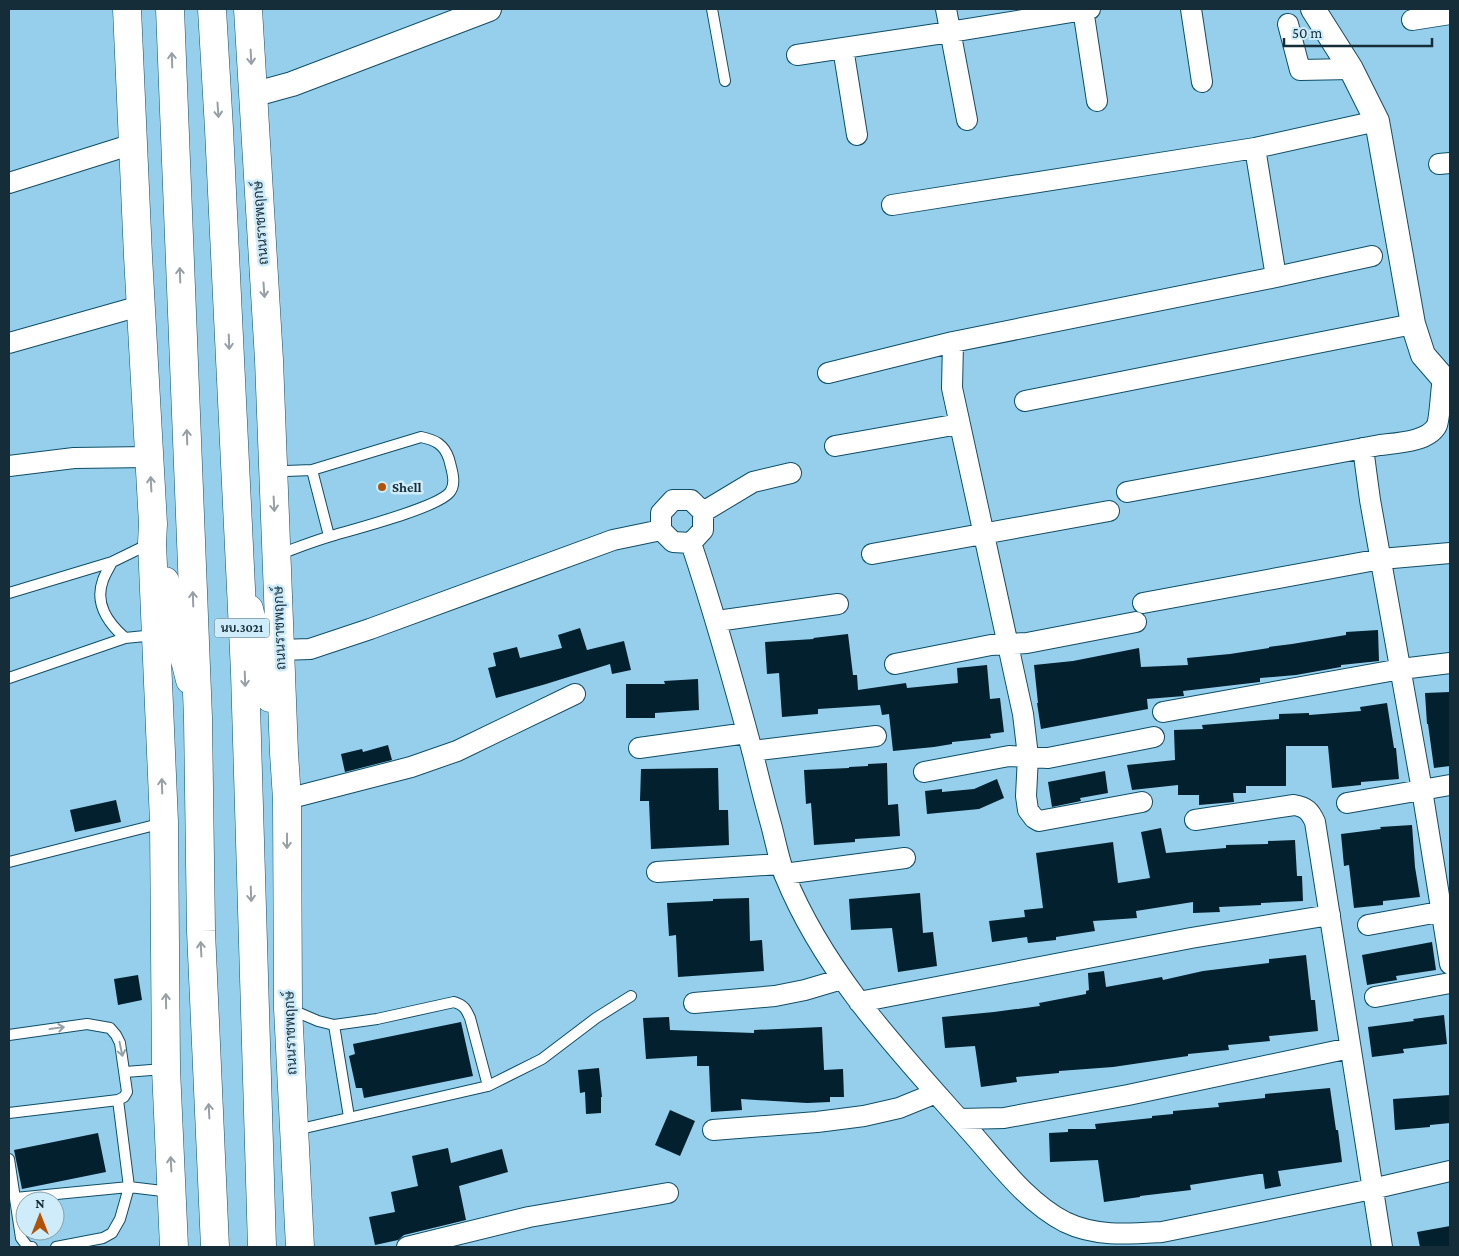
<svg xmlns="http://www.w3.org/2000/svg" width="1459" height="1256" font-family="'Crimson Pro',Sarabun,serif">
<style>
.building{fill:#02202d}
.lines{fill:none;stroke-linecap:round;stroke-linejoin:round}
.service-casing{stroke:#0f4e66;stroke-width:12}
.minor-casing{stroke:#0f4e66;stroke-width:22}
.tertiary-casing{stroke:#0f4e66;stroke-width:26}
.secondary-casing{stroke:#0f4e66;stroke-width:29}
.primary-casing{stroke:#0f4e66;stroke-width:29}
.service{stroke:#fff;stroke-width:10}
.minor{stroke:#fff;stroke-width:20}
.tertiary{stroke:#fff;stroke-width:24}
.secondary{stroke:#fff;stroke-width:28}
.primary{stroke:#fff;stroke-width:28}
.oneway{stroke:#96a0a5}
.poi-dot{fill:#b25207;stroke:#cfecfa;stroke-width:2}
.labels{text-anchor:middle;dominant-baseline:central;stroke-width:5;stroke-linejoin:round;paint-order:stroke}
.shield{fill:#cfecfa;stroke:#4d6672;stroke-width:1}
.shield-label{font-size:12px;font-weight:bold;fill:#152d38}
.street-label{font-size:14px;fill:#152d38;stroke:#cfecfa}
.poi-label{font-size:14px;font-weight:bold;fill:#152d38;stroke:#cfecfa;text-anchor:start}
</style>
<rect width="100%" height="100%" fill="#95cfec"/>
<path class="building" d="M 580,628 L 587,650 L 624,641 L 631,670 L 612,674 L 610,664 L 546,684 L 496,698 L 488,668 L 496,666 L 493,653 L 517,647 L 520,658 L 562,648 L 558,635 Z
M 1378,630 L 1379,661 L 1341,665 L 1341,667 L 1296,675 L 1260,678 L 1260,682 L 1183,691 L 1184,696 L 1147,699 L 1148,709 L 1041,729 L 1037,703 L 1038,703 L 1034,665 L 1073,661 L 1139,648 L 1141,667 L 1188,665 L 1187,658 L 1230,654 L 1269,648 L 1269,647 L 1292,644 L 1346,635 L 1346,632 Z
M 848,634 L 853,675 L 857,675 L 858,690 L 906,683 L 907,688 L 958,683 L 957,668 L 987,665 L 990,699 L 1000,698 L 1004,732 L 990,734 L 991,738 L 952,742 L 952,744 L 934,747 L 893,751 L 889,714 L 882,715 L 880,705 L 818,709 L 818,714 L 782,717 L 779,673 L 767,674 L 765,642 L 814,639 L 813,638 Z
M 698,679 L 699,710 L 655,713 L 655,718 L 626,718 L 626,684 L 665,684 L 664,681 Z
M 1450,692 L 1450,766 L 1434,768 L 1428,724 L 1427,724 L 1425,693 Z
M 1387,703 L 1394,748 L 1396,748 L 1399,779 L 1361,782 L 1361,785 L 1332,788 L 1328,746 L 1286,746 L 1286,786 L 1246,786 L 1246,793 L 1233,793 L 1234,802 L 1199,805 L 1199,795 L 1178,795 L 1178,785 L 1132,790 L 1127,765 L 1175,760 L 1174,730 L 1203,729 L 1202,725 L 1279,719 L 1279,714 L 1309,713 L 1309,715 L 1361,711 L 1360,707 Z
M 388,745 L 392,760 L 345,772 L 341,754 L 362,749 L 363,752 Z
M 887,763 L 888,805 L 898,804 L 900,836 L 855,839 L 855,842 L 814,845 L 811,803 L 806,804 L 804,770 L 849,768 L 849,767 L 868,766 L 868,764 Z
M 718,768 L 719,810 L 728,810 L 729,845 L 651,849 L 649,801 L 640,801 L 641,769 Z
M 1105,771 L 1108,793 L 1080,798 L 1081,801 L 1052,807 L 1048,782 Z
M 997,779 L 1004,798 L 979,809 L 927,814 L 925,791 L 942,789 L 942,792 L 974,789 Z
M 116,800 L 121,822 L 75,832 L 70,810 Z
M 1412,825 L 1415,867 L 1420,897 L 1383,901 L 1383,905 L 1354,908 L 1349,865 L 1344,866 L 1341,834 L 1381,829 L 1380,827 Z
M 1161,828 L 1166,853 L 1226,848 L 1226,845 L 1268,844 L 1268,841 L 1295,840 L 1297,876 L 1302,876 L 1303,901 L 1261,903 L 1261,905 L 1219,907 L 1220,912 L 1193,913 L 1193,902 L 1136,911 L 1137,918 L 1093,921 L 1095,931 L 1056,937 L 1056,940 L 1028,943 L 1027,937 L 992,942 L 989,921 L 1025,917 L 1024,910 L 1043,908 L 1036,853 L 1113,842 L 1118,883 L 1150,878 L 1141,832 Z
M 920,893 L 923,933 L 933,932 L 937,966 L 898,972 L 892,928 L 851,930 L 849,899 Z
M 749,898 L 750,941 L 762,940 L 764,971 L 678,977 L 676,935 L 669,936 L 667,903 L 713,901 L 713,899 Z
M 1432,942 L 1436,970 L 1396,976 L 1397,980 L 1367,985 L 1362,955 Z
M 1306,955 L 1311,1000 L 1315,1000 L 1318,1031 L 1269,1036 L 1270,1041 L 1228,1045 L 1229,1050 L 1188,1054 L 1188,1056 L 1113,1067 L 1059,1071 L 1059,1073 L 1016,1077 L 1017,1082 L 981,1087 L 975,1046 L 945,1048 L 942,1017 L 994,1012 L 1040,1006 L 1039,1003 L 1086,994 L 1086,991 L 1089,990 L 1088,973 L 1104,971 L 1106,987 L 1162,977 L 1163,980 L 1203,971 L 1269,963 L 1269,959 Z
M 138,975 L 142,1000 L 118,1005 L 114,979 Z
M 1444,1015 L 1447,1044 L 1403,1049 L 1404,1053 L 1372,1057 L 1368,1027 L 1414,1021 L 1413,1019 Z
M 669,1017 L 670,1030 L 754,1033 L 754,1030 L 822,1027 L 824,1070 L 843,1069 L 844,1097 L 830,1097 L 830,1102 L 807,1103 L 741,1099 L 742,1110 L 711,1112 L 709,1066 L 697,1066 L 697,1056 L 646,1059 L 643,1018 Z
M 461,1022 L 473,1076 L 364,1098 L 362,1088 L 356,1088 L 349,1056 L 355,1054 L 353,1044 Z
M 599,1068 L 602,1097 L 601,1097 L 601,1113 L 586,1114 L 585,1092 L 580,1093 L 578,1070 Z
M 1330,1088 L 1336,1130 L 1338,1130 L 1342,1162 L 1278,1171 L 1281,1186 L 1265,1189 L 1263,1174 L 1259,1174 L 1190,1185 L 1191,1190 L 1140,1196 L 1140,1197 L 1104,1202 L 1098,1160 L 1050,1162 L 1049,1133 L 1068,1132 L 1068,1129 L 1096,1129 L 1095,1124 L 1152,1118 L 1152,1116 L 1173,1114 L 1173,1111 L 1219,1107 L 1218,1103 L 1265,1098 L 1265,1094 Z
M 1450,1095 L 1450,1123 L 1430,1125 L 1430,1127 L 1395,1130 L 1393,1099 Z
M 670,1110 L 695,1121 L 680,1156 L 655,1145 Z
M 98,1133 L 106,1172 L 22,1189 L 14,1150 Z
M 448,1148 L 451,1163 L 502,1149 L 508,1172 L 459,1186 L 466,1220 L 404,1235 L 398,1240 L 375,1245 L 369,1217 L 395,1212 L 391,1192 L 418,1186 L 412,1156 Z
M 1450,1226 L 1450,1247 L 1420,1247 L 1417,1232 Z"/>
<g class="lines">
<g class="service-casing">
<path id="service" d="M 712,9 L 725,81
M 276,467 L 286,471 L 312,470 L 421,437 C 435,440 444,444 449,459 C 451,468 457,483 450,492 C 438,508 351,530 328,537 C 311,542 294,549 277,555
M 312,470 L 329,536
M 112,562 C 109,568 105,574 103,580 C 94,604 108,623 125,638
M 9,593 L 112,562 L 149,544
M 9,678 L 125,638 L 155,635
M 9,862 L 163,823
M 290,1009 L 318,1021 L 334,1025 L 377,1019 L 454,1002 C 464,1005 466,1009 470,1018 L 488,1086
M 334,1025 L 349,1117
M 9,1035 L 87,1024 L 110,1028 L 116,1035 L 120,1043 L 127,1092 L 124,1097 L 118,1100 L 9,1113
M 125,1072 L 164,1069
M 296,1130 L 488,1086 L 542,1059 L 596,1018 L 631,996
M 9,1159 L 21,1238 L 28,1247 L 32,1247
M 15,1198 L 129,1187 L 171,1192
M 56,1247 L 103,1238 L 112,1233 L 120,1219 L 129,1187 L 118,1100"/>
</g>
<g class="minor-casing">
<path id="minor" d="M 946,9 L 967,120
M 1083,9 L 1097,101
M 1191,9 L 1202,82
M 1412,20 L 1450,14
M 1288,24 L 1300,70 L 1351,69
M 843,48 L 857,135
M 797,55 L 950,32 L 1090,9
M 1439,164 L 1450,163
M 9,183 L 133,144
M 892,205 L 1255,148 L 1377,121
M 1276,277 L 1372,256
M 953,342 L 952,388 L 1023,714 L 1028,756 L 1026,796 L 1028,810 L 1034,818 L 1039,821 L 1142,802
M 9,343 L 140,306
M 828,373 L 953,342 L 1276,277 L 1255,148
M 1025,401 L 1413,324
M 835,446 L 959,424
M 1363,448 L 1370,500 L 1422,790 L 1450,964
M 9,466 L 74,458 L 149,457
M 1127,492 L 1380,445 C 1396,443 1429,442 1437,425 C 1440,417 1441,388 1443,378
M 673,500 L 691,500 L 703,512 L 703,530 L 691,543 L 673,542 L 661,530 L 661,513 Z
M 703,512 L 753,482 L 791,473
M 691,543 C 714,612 734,683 753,754 C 759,779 765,803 772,828 C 776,844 779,860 785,876 C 825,974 899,1051 968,1129 C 998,1162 1026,1202 1065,1222 C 1096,1237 1129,1234 1162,1232 L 1372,1189 L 1450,1171
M 872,554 L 1109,511
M 1143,603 L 1381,559 L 1450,553
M 717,621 L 838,604
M 280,650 L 310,649 L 370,629 L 613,540 L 661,530
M 895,664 L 991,645 L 1027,643 L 1136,622
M 1163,712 L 1401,669 L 1450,663
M 639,748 L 747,733
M 752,751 L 876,736
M 924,772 L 1009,756 L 1048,758 L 1154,737
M 287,799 L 411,767 L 457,751 L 575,694
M 1347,803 L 1450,785
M 1195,820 L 1294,805 C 1306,807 1310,811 1315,822 L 1382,1247
M 657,872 L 781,864
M 784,874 L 905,858
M 1368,925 L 1450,910
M 1375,997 L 1450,983
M 859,1002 L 1191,938 L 1330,915
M 694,1003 L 775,996 L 805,990 L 842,979
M 959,1119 L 1004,1118 L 1128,1095 L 1350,1048
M 713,1130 L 817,1122 L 864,1116 L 899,1108 L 936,1093
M 407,1247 L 529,1217 L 668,1193"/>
</g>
<g class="tertiary-casing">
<path id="tertiary" d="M 1313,9 L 1351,69 L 1377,121 L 1413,324 L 1423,355 L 1443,378 L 1450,380
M 252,95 L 292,84 L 489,9"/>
</g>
<g class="secondary-casing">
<path id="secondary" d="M 127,9 L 138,256 L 153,524 L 152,543 L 164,822 L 166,1069 L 174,1247
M 248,9 L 269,360 L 284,753 L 287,799 L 288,1008 L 300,1247
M 165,581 L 190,680
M 249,609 L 270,698"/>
</g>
<g class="primary-casing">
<path id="primary" d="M 170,9 L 198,718 L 201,931 L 215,1247
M 212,9 L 219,129 L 245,672 L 262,1247"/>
</g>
<use href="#service" class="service"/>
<use href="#minor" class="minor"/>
<use href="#tertiary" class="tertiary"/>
<use href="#secondary" class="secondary"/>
<use href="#primary" class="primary"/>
</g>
<defs><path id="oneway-shaft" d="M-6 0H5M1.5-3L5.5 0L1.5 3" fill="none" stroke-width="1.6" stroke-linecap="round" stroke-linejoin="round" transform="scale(1.25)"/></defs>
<g class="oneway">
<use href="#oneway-shaft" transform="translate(251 57) rotate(87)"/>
<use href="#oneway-shaft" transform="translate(172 60) rotate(-92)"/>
<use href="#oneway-shaft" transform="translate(218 110) rotate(86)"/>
<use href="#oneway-shaft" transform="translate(180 275) rotate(-92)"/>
<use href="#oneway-shaft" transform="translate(264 290) rotate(86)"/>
<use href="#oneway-shaft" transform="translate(229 342) rotate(88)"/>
<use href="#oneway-shaft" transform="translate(187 437) rotate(-92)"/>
<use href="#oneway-shaft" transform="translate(151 484) rotate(-93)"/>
<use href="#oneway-shaft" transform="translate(274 504) rotate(87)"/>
<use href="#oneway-shaft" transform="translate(193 599) rotate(-92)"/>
<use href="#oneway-shaft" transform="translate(245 679) rotate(88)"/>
<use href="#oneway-shaft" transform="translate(162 786) rotate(-92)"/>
<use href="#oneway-shaft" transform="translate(287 841) rotate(90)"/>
<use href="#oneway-shaft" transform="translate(251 894) rotate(88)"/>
<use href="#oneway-shaft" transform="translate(201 949) rotate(-93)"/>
<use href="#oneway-shaft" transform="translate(166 1001) rotate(-91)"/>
<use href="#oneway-shaft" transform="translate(57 1028) rotate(-8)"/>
<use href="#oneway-shaft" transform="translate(121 1049) rotate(78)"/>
<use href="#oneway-shaft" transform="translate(209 1111) rotate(-93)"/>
<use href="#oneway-shaft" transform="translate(171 1164) rotate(-93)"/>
</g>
<circle class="poi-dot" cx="382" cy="487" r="5"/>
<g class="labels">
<rect class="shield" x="214.5" y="618.5" width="55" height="19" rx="4"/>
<g class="shield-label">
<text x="242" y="628">นบ.3021</text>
</g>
<g class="street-label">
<text transform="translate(260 223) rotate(-94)">ถนนราชพฤกษ์</text>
<text transform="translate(279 628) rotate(-92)">ถนนราชพฤกษ์</text>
<text transform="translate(290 1033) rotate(-92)">ถนนราชพฤกษ์</text>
</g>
<g class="poi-label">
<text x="392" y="487">Shell</text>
</g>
</g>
<rect width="1459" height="1256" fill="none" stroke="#152d38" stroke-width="20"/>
<g transform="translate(40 1216)"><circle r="24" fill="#cfecfa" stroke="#85a0ac"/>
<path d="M0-4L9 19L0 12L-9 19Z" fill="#b25207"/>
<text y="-8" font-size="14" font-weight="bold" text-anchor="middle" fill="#152d38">N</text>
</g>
<path d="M1284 38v8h148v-8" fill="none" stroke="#152d38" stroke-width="2.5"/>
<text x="1292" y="38" font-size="15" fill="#152d38" stroke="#cfecfa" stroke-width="4" paint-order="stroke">50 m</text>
</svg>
